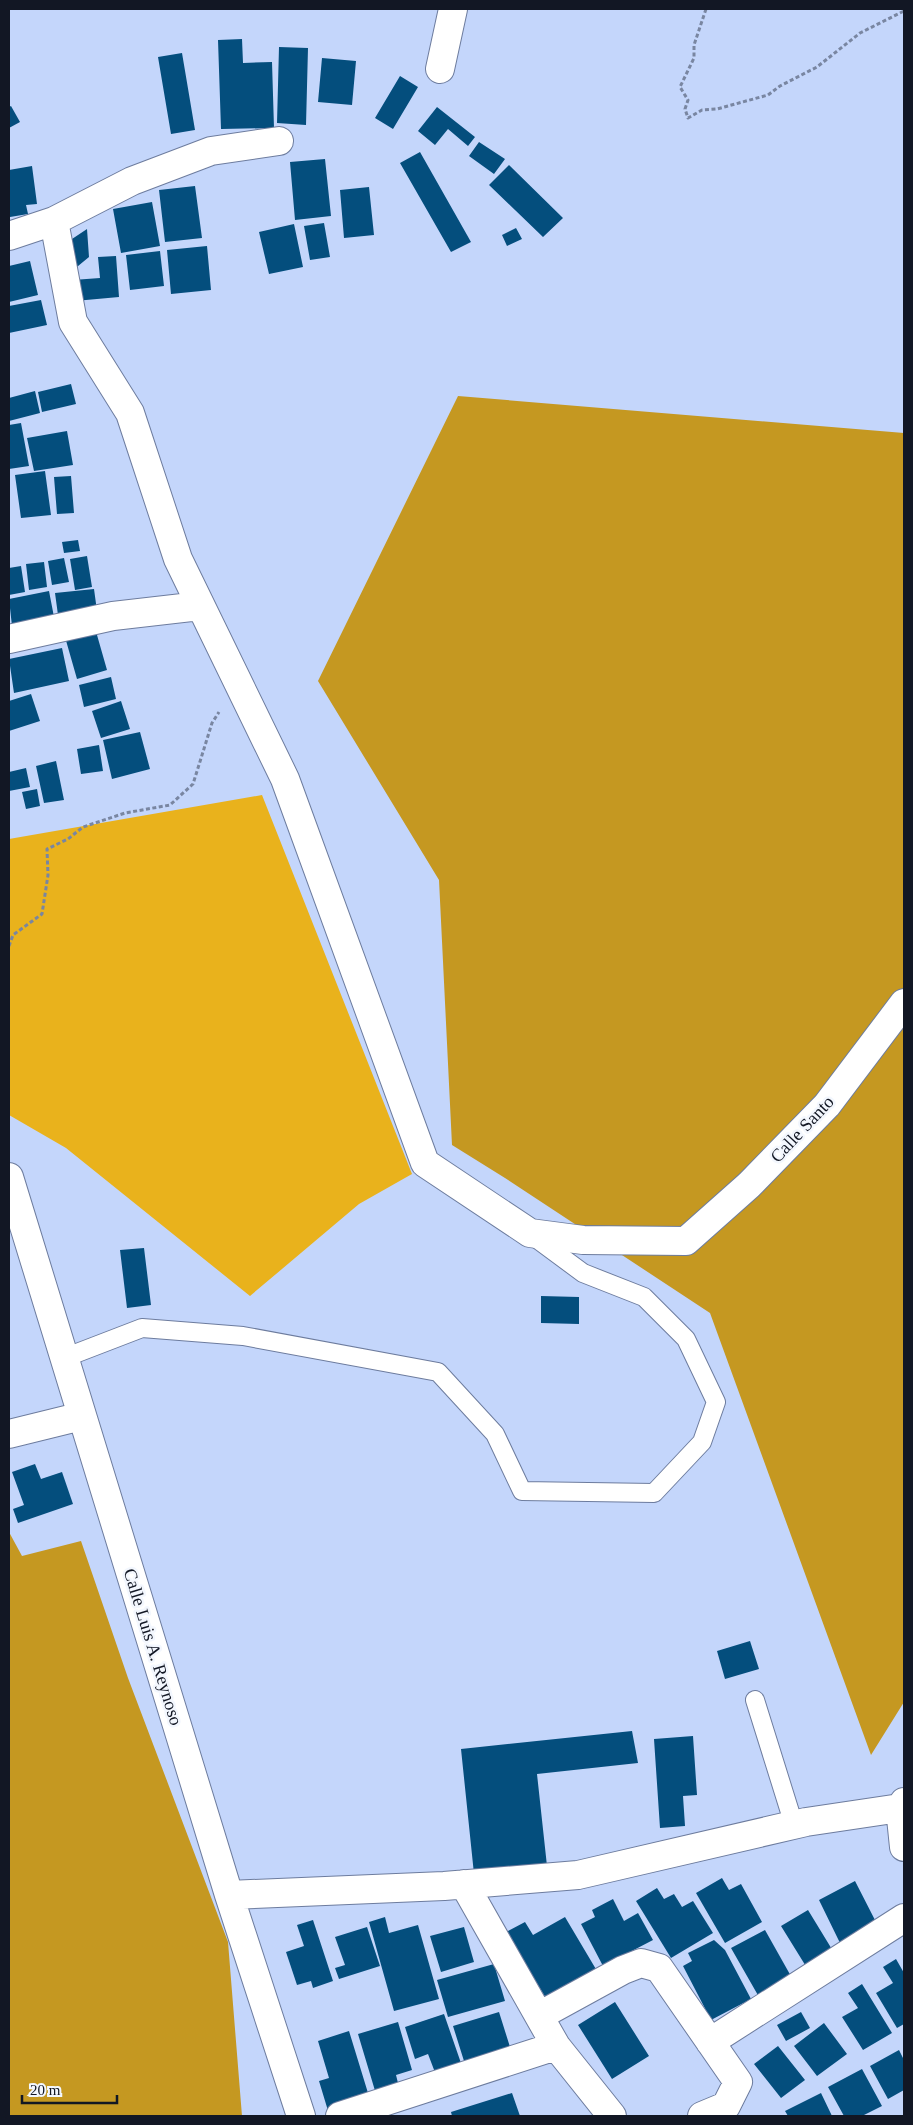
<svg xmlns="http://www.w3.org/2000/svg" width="913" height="2125" font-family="Georgia,serif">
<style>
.green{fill:#e9b21c}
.forest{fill:#c59821}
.building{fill:#044e7d}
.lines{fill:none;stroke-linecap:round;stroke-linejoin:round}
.lane-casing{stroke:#6d7c9e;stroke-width:20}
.street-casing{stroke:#6d7c9e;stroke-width:30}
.path{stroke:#7986a1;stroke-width:3;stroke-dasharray:4 2.5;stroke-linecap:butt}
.lane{stroke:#fff;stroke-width:18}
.street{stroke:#fff;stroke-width:28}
.labels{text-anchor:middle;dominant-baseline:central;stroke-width:5;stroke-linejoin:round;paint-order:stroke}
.street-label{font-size:18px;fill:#121724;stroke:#f3f7fe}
</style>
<rect width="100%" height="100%" fill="#c4d6fb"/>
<path class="green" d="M 262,795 L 412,1174 L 359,1204 L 250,1296 L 66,1148 L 9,1115 L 9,839 Z"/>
<path class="forest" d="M 458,396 L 904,433 L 904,1702 L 871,1755 L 710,1313 L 505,1178 L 452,1145 L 439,880 L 318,681 Z
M 9,1532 L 22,1556 L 81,1541 L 128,1678 L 228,1942 L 242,2116 L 9,2116 Z"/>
<path class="building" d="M 242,39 L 243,63 L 272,62 L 274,128 L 221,129 L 218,40 Z
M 279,47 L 308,48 L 306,125 L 277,123 Z
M 182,53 L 195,130 L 171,134 L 158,57 Z
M 322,58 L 356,61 L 352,105 L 318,102 Z
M 400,76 L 418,87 L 393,129 L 375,118 Z
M 11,106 L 20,122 L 9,128 L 9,107 Z
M 437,107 L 475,137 L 468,146 L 448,129 L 435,145 L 418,131 Z
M 479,142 L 505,159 L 494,174 L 469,156 Z
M 420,152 L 471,242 L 451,252 L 400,163 Z
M 325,159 L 331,216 L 295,220 L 290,162 Z
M 509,165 L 563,218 L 543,237 L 489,185 Z
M 32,166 L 37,204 L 26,205 L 28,214 L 10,217 L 9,170 Z
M 195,186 L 202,238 L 165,242 L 159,190 Z
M 369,187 L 374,235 L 344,238 L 340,190 Z
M 152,202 L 160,246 L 121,253 L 113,209 Z
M 324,223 L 330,257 L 310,260 L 304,226 Z
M 294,224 L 303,267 L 269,274 L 259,232 Z
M 516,228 L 522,239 L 507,246 L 502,235 Z
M 87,229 L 89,257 L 72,271 L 69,241 Z
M 207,246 L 211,290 L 171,294 L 167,250 Z
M 160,251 L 164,286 L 130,290 L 126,255 Z
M 116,256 L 119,297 L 75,301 L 73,280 L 100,278 L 98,257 Z
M 30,261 L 38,295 L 9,302 L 9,266 Z
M 41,300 L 47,325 L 9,333 L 9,306 Z
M 71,384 L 76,404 L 42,412 L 38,392 Z
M 35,391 L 40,413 L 9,421 L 9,398 Z
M 21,423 L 29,466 L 9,469 L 9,425 Z
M 67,431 L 73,465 L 34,471 L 27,438 Z
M 45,471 L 51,515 L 21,518 L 15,475 Z
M 71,476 L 74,513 L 57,514 L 54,477 Z
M 78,540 L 80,551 L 64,553 L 62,542 Z
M 87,556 L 92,587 L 75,590 L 70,559 Z
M 64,558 L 69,582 L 52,585 L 48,561 Z
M 44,562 L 47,587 L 29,590 L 26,564 Z
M 21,566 L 25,592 L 9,595 L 9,568 Z
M 94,589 L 97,611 L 58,615 L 55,593 Z
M 49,591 L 54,617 L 12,626 L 9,599 Z
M 95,628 L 107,670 L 77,679 L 65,637 Z
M 62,648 L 69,681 L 14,693 L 9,659 Z
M 111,677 L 116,699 L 84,707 L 79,685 Z
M 31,694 L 40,721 L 9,731 L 9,701 Z
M 121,701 L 130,729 L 101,738 L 92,711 Z
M 140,732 L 150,769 L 112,779 L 103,740 Z
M 99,745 L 103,771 L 81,774 L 77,749 Z
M 56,761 L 64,800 L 44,803 L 36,766 Z
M 26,768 L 30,787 L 9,791 L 9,772 Z
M 37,789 L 40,806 L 26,809 L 22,792 Z
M 144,1248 L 151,1305 L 127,1308 L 120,1250 Z
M 541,1296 L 579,1297 L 579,1324 L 541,1323 Z
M 35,1464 L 41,1479 L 62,1472 L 73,1504 L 18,1523 L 13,1509 L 24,1505 L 12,1472 Z
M 750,1641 L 759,1669 L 725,1679 L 717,1651 Z
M 632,1731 L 638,1763 L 537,1774 L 547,1866 L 474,1874 L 461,1749 Z
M 693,1736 L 697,1795 L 683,1796 L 685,1826 L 660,1828 L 654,1739 Z
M 722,1878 L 729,1890 L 741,1884 L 762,1922 L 725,1943 L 696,1893 Z
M 855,1881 L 877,1924 L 840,1943 L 819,1900 Z
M 657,1888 L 664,1899 L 674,1894 L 682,1907 L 693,1901 L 713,1933 L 671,1958 L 636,1901 Z
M 613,1899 L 624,1921 L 638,1913 L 653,1940 L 603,1966 L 581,1924 L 595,1917 L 592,1910 Z
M 808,1910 L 833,1951 L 807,1968 L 781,1926 Z
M 385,1917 L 389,1933 L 418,1925 L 439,1999 L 394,2011 L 369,1922 Z
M 565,1917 L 600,1976 L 550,2005 L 506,1932 L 525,1922 L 533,1935 Z
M 313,1920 L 333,1981 L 313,1988 L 311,1981 L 297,1985 L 286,1952 L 304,1946 L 297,1925 Z
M 367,1927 L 380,1966 L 339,1979 L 335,1968 L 345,1965 L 335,1937 Z
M 464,1927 L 474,1962 L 441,1972 L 430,1936 Z
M 765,1930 L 792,1978 L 759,1997 L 731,1948 Z
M 714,1940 L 725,1950 L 751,1999 L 711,2020 L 683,1966 L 692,1961 L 688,1953 Z
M 896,1959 L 904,1973 L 904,2024 L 897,2028 L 876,1993 L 893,1983 L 883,1967 Z
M 494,1964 L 505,2001 L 448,2017 L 437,1980 Z
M 862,1984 L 892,2033 L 863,2050 L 842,2017 L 858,2008 L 848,1993 Z
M 615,2002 L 649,2056 L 612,2079 L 578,2025 Z
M 499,2012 L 510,2047 L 464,2061 L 453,2026 Z
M 801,2012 L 810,2028 L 786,2041 L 777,2025 Z
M 444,2014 L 462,2066 L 436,2075 L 428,2054 L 415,2059 L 405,2027 Z
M 398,2022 L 412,2070 L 396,2075 L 399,2087 L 376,2094 L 358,2034 Z
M 824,2023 L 847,2054 L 817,2076 L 794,2046 Z
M 349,2031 L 368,2093 L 329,2114 L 319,2081 L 329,2078 L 318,2041 Z
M 778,2046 L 805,2080 L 781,2098 L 754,2064 Z
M 899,2050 L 904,2060 L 904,2090 L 888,2099 L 870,2066 Z
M 862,2069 L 882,2106 L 862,2116 L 844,2116 L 828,2087 Z
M 512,2093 L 520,2116 L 452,2116 L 451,2112 Z
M 821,2093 L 832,2116 L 788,2116 L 785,2111 Z"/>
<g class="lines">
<g class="lane-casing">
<path id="lane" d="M 64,1358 L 142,1328 L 243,1336 L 438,1372 L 495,1434 L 522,1491 L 654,1493 L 702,1442 L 716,1402 L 686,1339 L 644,1297 L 583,1273 L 533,1236
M 755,1700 L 794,1825"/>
</g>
<g class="street-casing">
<path id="street" d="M 440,69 L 453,9
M 54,221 L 73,322 L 130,413 L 178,559 L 285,779 L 425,1163 L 530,1233 L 583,1240 L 686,1241 L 749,1185 L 827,1105 L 904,1003
M 9,236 L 54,221 L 132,181 L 211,151 L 279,141
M 9,639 L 113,616 L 200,606
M 9,1177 L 229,1895 L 301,2116
M 9,1434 L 82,1416
M 904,1802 L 900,1808 L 904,1847
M 229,1895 L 444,1886 L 578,1875 L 806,1822 L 900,1808
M 539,2016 L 623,1970 L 641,1963 L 659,1968 L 738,2082 L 726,2106 L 702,2116
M 710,2042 L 904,1918
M 556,2046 L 612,2116
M 340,2116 L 556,2046 L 464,1884"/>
</g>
<path class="path" d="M 706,9 L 694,45 L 694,58 L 680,87 L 688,100 L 685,109 L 688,118 L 702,110 L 717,109 L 768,95 L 780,86 L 817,67 L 860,33 L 904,11
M 9,946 L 13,935 L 42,914 L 48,875 L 47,849 L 68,839 L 83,827 L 125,813 L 170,805 L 193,784 L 212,723 L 219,712"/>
<use href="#lane" class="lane"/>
<use href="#street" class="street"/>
</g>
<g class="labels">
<g class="street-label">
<text transform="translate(802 1129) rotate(-47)">Calle Santo</text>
<text transform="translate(153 1647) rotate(73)">Calle Luis A. Reynoso</text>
</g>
</g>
<rect width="913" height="2125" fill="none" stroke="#121724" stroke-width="20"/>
<path d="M22 2095v8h95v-8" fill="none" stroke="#121724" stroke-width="2.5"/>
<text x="30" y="2095" font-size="15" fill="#121724" stroke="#f3f7fe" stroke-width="4" paint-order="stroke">20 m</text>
</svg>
